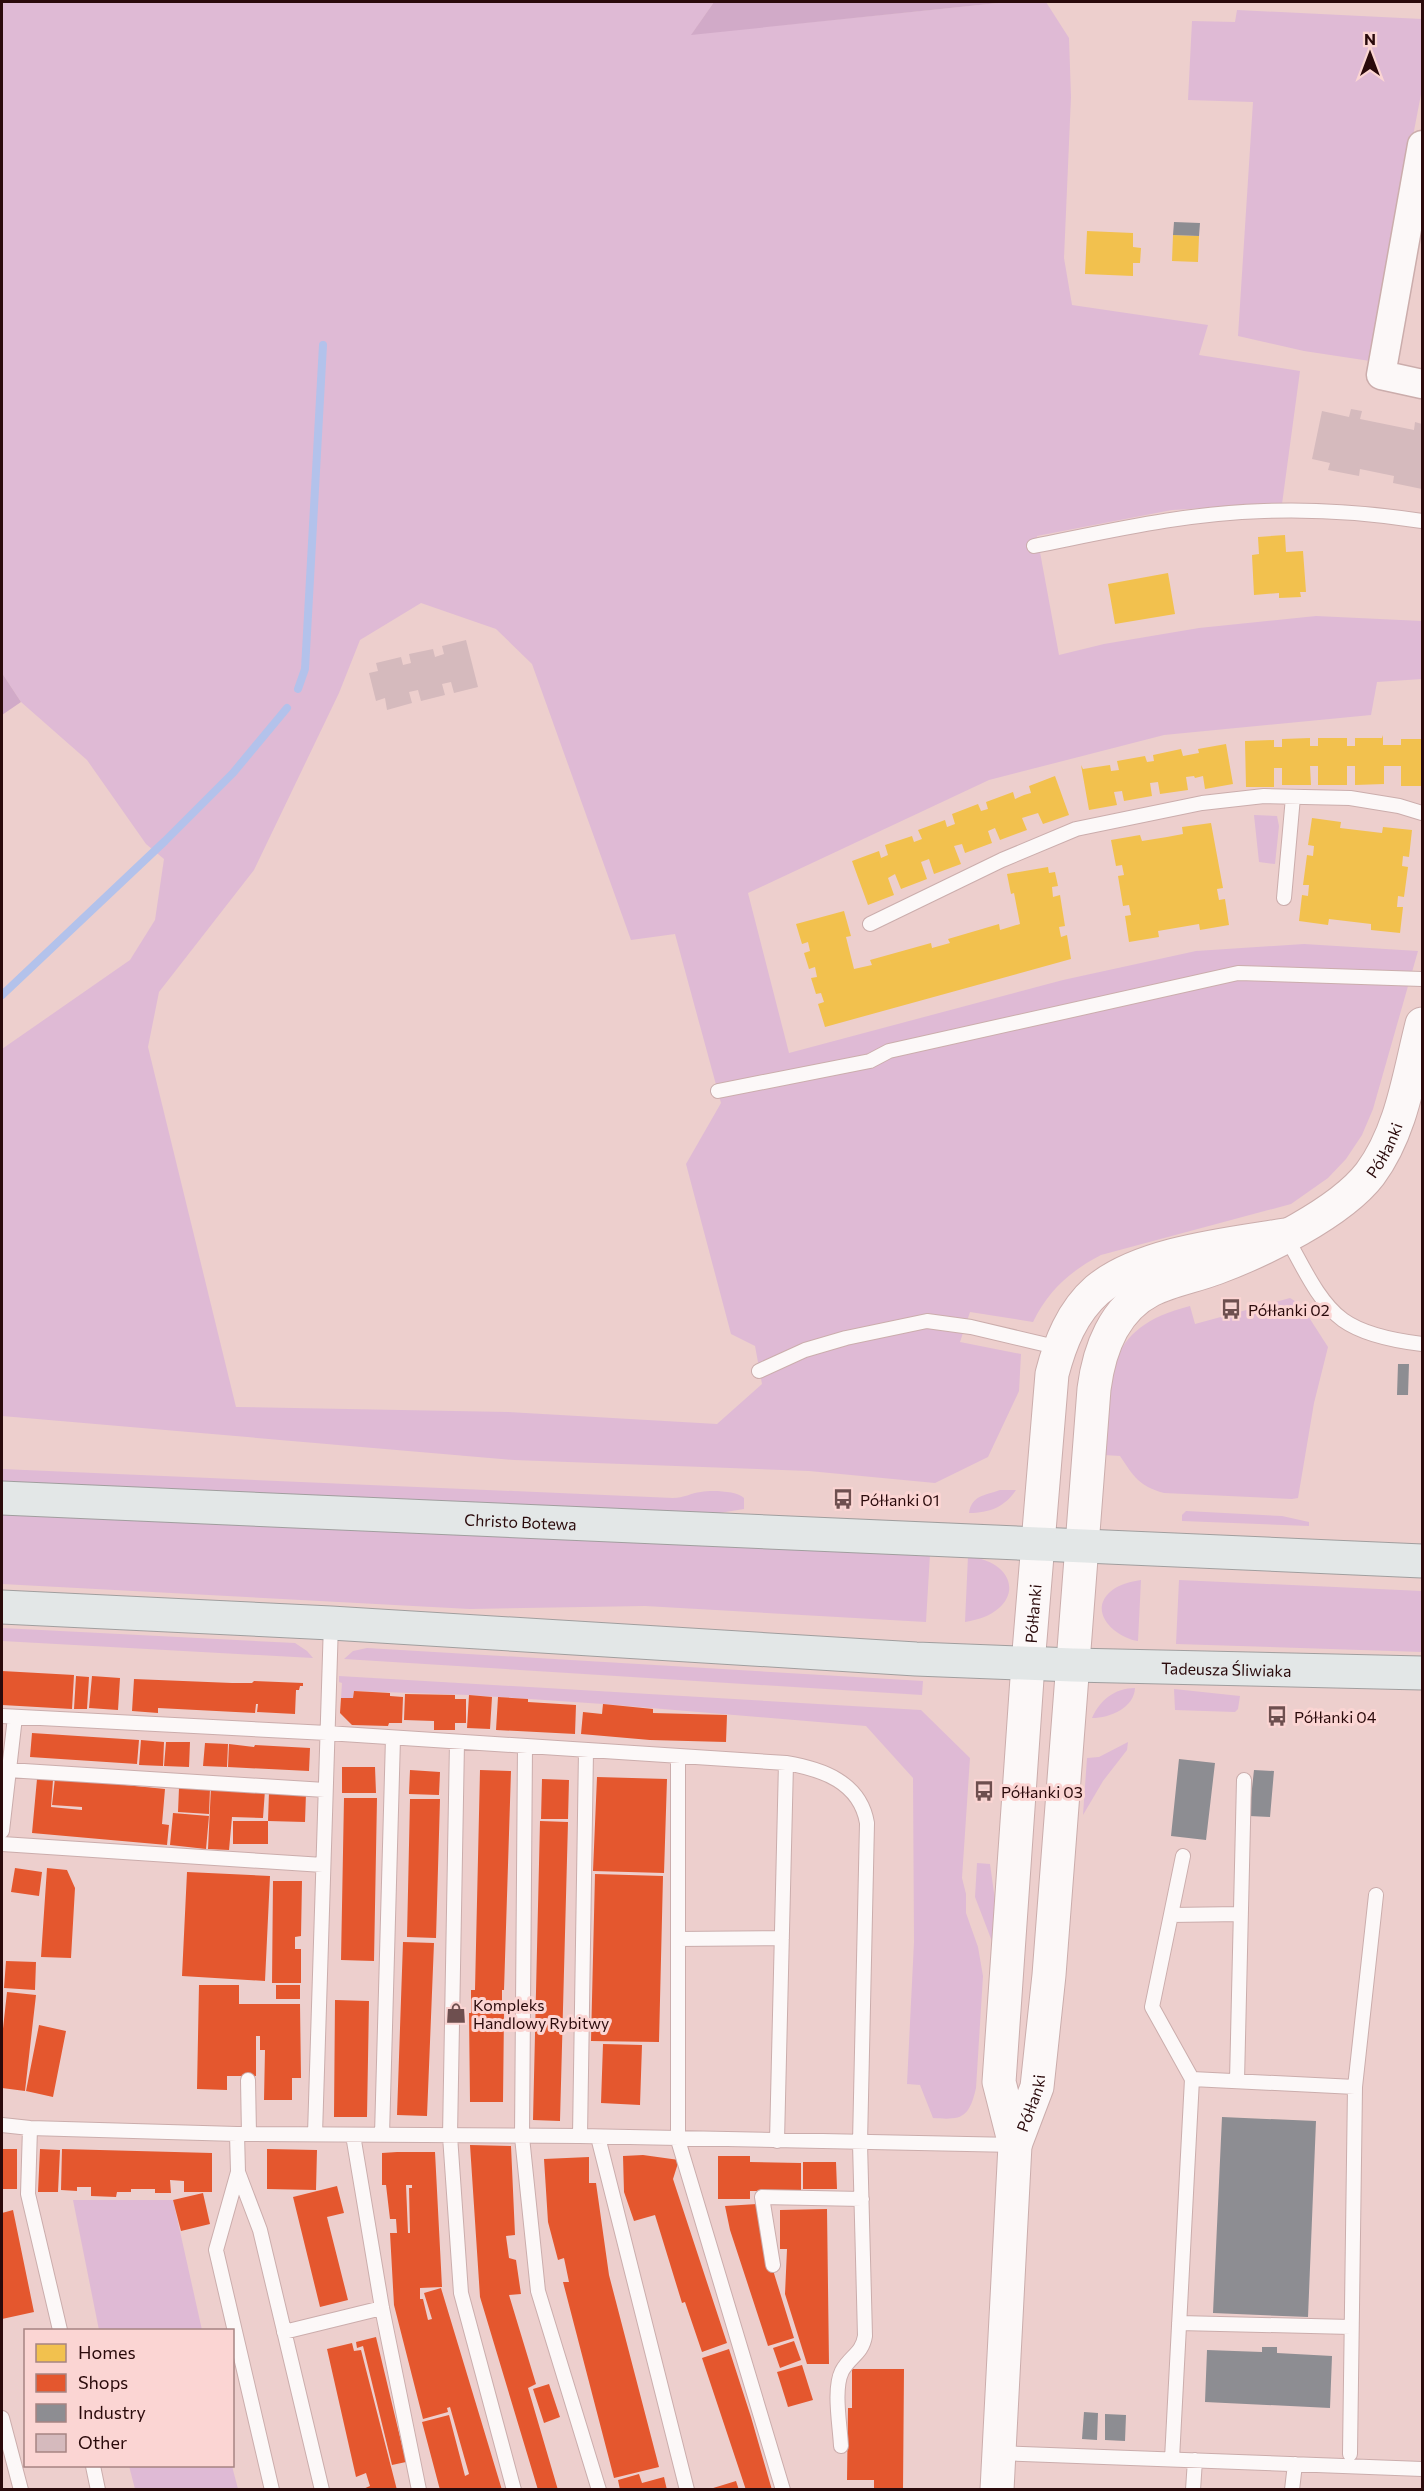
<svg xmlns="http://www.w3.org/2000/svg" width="1424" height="2491" font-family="Commissioner,sans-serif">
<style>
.green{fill:#dfbad5;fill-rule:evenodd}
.forest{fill:#d1aac8}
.homes{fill:#f2c14e}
.shops{fill:#e4572e;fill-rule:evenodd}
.industry{fill:#8d8d92}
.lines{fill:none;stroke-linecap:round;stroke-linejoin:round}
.stream{stroke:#b3c2eb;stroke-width:8}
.building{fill:#d5babd}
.lane-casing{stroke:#cbadac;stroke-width:16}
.street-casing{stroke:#cbadac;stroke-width:31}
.secondary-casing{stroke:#cbadac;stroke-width:35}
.primary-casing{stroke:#a09e9e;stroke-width:35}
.lane{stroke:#fcf8f8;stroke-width:14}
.street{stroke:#fcf8f8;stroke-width:28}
.secondary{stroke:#fcf8f8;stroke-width:33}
.primary{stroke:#e3e7e7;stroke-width:33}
.labels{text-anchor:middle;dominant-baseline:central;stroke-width:6;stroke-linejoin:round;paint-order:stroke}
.street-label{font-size:16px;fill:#2a0a0b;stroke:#fbd5d3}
.poi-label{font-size:16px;fill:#2a0a0b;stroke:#fbd5d3;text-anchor:start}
</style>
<rect width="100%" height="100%" fill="#edcfcd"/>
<path class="green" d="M 2,2 L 714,2 L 692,34 L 1008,2 L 1046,2 L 1069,38 L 1071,97 L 1064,258 L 1072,305 L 1208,325 L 1199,355 L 1300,371 L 1282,504 L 1172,510 L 1037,536 L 1059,655 L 1104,644 L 1199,628 L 1316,616 L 1422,621 L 1422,679 L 1377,682 L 1371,715 L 1164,735 L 989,780 L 748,893 L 789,1053 L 1063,980 L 1196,951 L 1304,944 L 1418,951 L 1373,1109 L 1362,1135 L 1346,1159 L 1328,1178 L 1291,1204 L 1101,1255 C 1070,1271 1048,1291 1033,1322 L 970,1312 L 960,1342 L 1021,1354 L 1019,1391 L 988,1457 L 935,1483 L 809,1471 L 514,1460 L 2,1416 L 2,1049 L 130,960 L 155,920 L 164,859 L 146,844 L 87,760 L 21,702 L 2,673 ZM 421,603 L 496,629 L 532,664 L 631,940 L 675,934 L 721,1103 L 686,1164 L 731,1334 L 755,1346 L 762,1384 L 717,1424 L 508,1412 L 236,1407 L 148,1047 L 159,992 L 254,870 L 339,693 L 360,640 Z
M 1237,10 L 1422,19 L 1422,89 L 1370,361 L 1304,351 L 1238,336 L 1253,102 L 1188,100 L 1192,21 L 1235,22 Z
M 1254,815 L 1277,816 L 1279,826 L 1275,864 L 1259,862 Z
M 1290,1298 L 1301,1305 L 1328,1347 L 1314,1403 L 1298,1498 L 1292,1499 L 1164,1493 C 1139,1486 1134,1477 1120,1456 L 1104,1455 C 1110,1378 1102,1328 1190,1306 L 1195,1324 Z
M 2,1469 L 673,1498 C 684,1498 691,1493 701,1492 C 712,1490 737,1491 744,1498 L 744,1509 L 713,1514 L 2,1483 Z
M 1000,1490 L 1016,1490 C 1005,1507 989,1513 969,1513 C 972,1495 984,1496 1000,1490 Z
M 1186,1511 L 1282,1516 L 1309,1522 L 1309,1526 L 1182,1521 L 1182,1515 Z
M 2,1512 L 930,1554 L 926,1622 L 645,1606 L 470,1609 L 2,1584 Z
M 968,1556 C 1025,1564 1022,1614 965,1622 Z
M 1141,1580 L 1138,1641 C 1117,1638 1087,1613 1110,1592 C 1119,1584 1130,1582 1141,1580 Z
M 1179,1580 L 1422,1591 L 1422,1652 L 1176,1644 Z
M 2,1628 L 295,1643 L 307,1651 L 313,1658 L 2,1641 Z
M 367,1648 L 923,1681 L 922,1695 L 344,1659 L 353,1651 Z
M 339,1676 L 921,1710 L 970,1758 L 962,1878 L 966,1894 L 966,1913 L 978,1947 L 983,1976 L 976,2088 C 969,2119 961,2120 933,2118 L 920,2085 L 907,2084 L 914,1942 L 913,1778 L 866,1726 L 603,1704 L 469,1695 L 354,1691 L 353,1698 L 341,1698 L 342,1683 L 339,1682 Z
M 1135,1688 C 1134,1708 1110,1718 1092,1718 C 1100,1700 1115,1688 1135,1688 Z
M 1174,1689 L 1240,1696 L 1238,1709 L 1235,1712 L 1175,1710 Z
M 1128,1742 L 1127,1750 L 1103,1781 L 1083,1815 L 1087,1758 L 1099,1757 Z
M 977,1863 L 990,1864 L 996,1907 L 993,1944 L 975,1897 Z
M 73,2200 L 173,2200 L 202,2330 L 99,2330 Z
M 129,2466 L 232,2466 L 238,2489 L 135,2489 Z"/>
<path class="forest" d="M 714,2 L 1008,2 L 691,35 Z
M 2,673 L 21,702 L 2,715 Z"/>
<path class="homes" d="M 1087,231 L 1133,233 L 1133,247 L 1141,248 L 1140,263 L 1133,263 L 1133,276 L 1085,274 Z
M 1173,235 L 1199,236 L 1198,262 L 1172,261 Z
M 1285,535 L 1286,552 L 1303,551 L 1306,592 L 1300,592 L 1301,597 L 1279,598 L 1279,593 L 1254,595 L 1252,555 L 1259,554 L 1258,537 Z
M 1168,573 L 1175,614 L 1115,624 L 1108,584 Z
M 1383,735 L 1383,745 L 1401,745 L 1401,739 L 1422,739 L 1422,786 L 1401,786 L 1401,766 L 1384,766 L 1384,784 L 1355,785 L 1355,766 L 1347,766 L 1347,785 L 1318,785 L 1318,766 L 1310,766 L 1311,785 L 1282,785 L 1282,768 L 1274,768 L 1274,787 L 1246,787 L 1245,741 L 1274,740 L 1274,747 L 1282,747 L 1282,739 L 1310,738 L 1310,746 L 1318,746 L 1318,738 L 1347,738 L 1347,746 L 1355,746 L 1355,738 L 1382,738 Z
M 1226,744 L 1233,784 L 1205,789 L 1203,776 L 1195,778 L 1194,776 L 1186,777 L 1188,790 L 1160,794 L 1158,782 L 1150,783 L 1152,796 L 1124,801 L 1122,791 L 1114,792 L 1117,805 L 1089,810 L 1081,765 L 1083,769 L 1110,765 L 1111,771 L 1119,770 L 1117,761 L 1145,756 L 1147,762 L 1154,761 L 1153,755 L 1181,749 L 1183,756 L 1199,753 L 1198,749 Z
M 1055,776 L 1069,815 L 1043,824 L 1038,813 L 1022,818 L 1027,830 L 1000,840 L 995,828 L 988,831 L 992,843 L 965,853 L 962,844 L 954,846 L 961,864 L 934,874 L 929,859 L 921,862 L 927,879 L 901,889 L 895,874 L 888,878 L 894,895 L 868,905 L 852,861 L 879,851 L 881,858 L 888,855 L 885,845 L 912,836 L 914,842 L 922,839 L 918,830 L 945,820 L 947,827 L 955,824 L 952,814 L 978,804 L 981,811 L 988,809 L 986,802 L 1013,792 L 1015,799 L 1024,795 L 1031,793 L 1029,786 Z
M 1312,818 L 1341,822 L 1340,828 L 1382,833 L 1383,827 L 1412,830 L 1409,857 L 1403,856 L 1402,866 L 1408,867 L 1404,897 L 1398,896 L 1397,907 L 1403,907 L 1400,933 L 1371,930 L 1371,924 L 1329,919 L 1328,925 L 1299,921 L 1302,895 L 1308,896 L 1309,885 L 1303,885 L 1307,855 L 1313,856 L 1314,846 L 1308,845 Z
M 1211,823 L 1223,888 L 1217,889 L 1219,900 L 1225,899 L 1229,925 L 1200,930 L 1199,924 L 1158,931 L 1159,937 L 1129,942 L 1125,916 L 1131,915 L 1129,905 L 1123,906 L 1118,876 L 1124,875 L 1122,865 L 1116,866 L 1111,840 L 1140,835 L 1142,841 L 1167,837 L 1183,834 L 1182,827 Z
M 1048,867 L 1049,873 L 1055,872 L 1058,886 L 1052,887 L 1053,897 L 1060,895 L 1065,926 L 1059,927 L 1061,937 L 1067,935 L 1071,959 L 825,1027 L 818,1004 L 824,1002 L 821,993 L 816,994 L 811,978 L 817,977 L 815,967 L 809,969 L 804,953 L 810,951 L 808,942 L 802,944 L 796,924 L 844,911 L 851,936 L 846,937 L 854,969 L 872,965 L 870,960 L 931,943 L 932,948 L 950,943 L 948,939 L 999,924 L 1000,930 L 1020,924 L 1014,893 L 1011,894 L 1007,874 Z"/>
<path class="shops" d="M 2,1671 L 74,1675 L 72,1709 L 2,1705 Z
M 76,1676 L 89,1677 L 87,1709 L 74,1709 Z
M 92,1676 L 120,1678 L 118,1710 L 89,1708 Z
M 134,1679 L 232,1683 L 252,1683 L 254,1681 L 303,1683 L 303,1686 L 300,1686 L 299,1690 L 296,1690 L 295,1714 L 257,1712 L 258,1704 L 256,1704 L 255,1713 L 158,1708 L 158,1713 L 132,1711 Z
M 354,1691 L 390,1693 L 390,1696 L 403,1697 L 402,1723 L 389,1723 L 388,1726 L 352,1725 L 340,1713 L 341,1698 L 353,1698 Z
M 405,1694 L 455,1695 L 455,1699 L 466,1699 L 466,1723 L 455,1723 L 455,1730 L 434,1730 L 434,1721 L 404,1720 Z
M 469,1695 L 492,1697 L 490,1729 L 467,1728 Z
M 498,1697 L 528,1699 L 528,1702 L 576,1705 L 575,1734 L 496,1730 Z
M 603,1704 L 653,1709 L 653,1713 L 727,1715 L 726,1742 L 650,1740 L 581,1734 L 583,1712 L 602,1714 Z
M 32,1733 L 139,1740 L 137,1764 L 30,1757 Z
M 141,1740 L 164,1742 L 163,1766 L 139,1765 Z
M 166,1742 L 190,1742 L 189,1767 L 164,1766 Z
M 205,1743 L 228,1744 L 227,1767 L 203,1766 Z
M 229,1744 L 254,1747 L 255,1745 L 310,1748 L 309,1771 L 228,1767 Z
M 342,1767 L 375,1767 L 376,1793 L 342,1793 Z
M 410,1770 L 440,1772 L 439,1795 L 409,1794 Z
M 480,1770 L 511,1771 L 504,1990 L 502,1990 L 502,2013 L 504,2013 L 503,2102 L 470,2102 L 469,2013 L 471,2013 L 471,1990 L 475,1990 Z
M 597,1777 L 667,1779 L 664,1873 L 593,1871 Z
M 55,1778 L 165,1789 L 162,1824 L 169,1825 L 167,1845 L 32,1833 L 37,1779 L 53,1780 L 51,1807 L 82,1810 L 82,1807 L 52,1805 Z
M 542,1779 L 569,1780 L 568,1819 L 541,1819 Z
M 211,1787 L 265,1790 L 263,1818 L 232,1817 L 229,1850 L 208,1849 Z
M 179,1788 L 210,1789 L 209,1814 L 178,1812 Z
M 269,1792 L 306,1793 L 305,1822 L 268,1821 L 268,1844 L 233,1844 L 233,1821 L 268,1821 Z
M 344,1798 L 377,1798 L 374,1961 L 341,1960 Z
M 410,1799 L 440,1799 L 436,1938 L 407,1937 Z
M 173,1813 L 209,1816 L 206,1849 L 170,1845 Z
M 540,1821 L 568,1822 L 560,2121 L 533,2120 Z
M 15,1868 L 42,1872 L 39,1896 L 11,1892 Z
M 47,1868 L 67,1870 L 75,1888 L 71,1958 L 41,1957 Z
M 187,1872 L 270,1876 L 265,1981 L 182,1976 Z
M 595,1874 L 663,1876 L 659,2042 L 591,2041 Z
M 273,1881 L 302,1881 L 301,1936 L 295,1937 L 295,1949 L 301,1949 L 301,1983 L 272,1983 Z
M 403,1942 L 434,1943 L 427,2116 L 397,2115 Z
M 6,1961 L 36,1962 L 35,1990 L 4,1988 Z
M 199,1985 L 239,1985 L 239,2004 L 300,2004 L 301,2078 L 292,2078 L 292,2100 L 264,2100 L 265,2050 L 260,2050 L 260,2036 L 256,2036 L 256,2076 L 227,2076 L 227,2090 L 197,2089 Z
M 276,1985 L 300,1985 L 300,1999 L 276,1999 Z
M 7,1992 L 36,1995 L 25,2091 L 2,2088 L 2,2038 Z
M 335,2000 L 369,2001 L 367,2117 L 334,2117 Z
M 39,2025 L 66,2031 L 53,2097 L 26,2091 Z
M 603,2044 L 642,2045 L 640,2105 L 601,2103 Z
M 470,2145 L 511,2146 L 515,2235 L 506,2236 L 509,2258 L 516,2260 L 521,2294 L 509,2295 L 536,2384 L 528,2388 L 558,2490 L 538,2490 L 480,2297 Z
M 2,2149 L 17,2149 L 17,2189 L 2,2189 Z
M 40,2149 L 60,2150 L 58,2192 L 38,2192 Z
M 62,2149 L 212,2153 L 212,2192 L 184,2192 L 184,2181 L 170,2180 L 171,2193 L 155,2193 L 155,2189 L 131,2189 L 131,2192 L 117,2192 L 116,2197 L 91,2196 L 91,2187 L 77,2187 L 77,2191 L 61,2190 Z
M 267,2149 L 317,2150 L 316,2190 L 267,2189 Z
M 397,2152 L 435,2152 L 442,2287 L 420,2288 L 420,2299 L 423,2299 L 428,2320 L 432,2319 L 424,2293 L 441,2288 L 502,2490 L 440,2490 L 422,2422 L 449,2415 L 465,2476 L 469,2474 L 450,2407 L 447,2408 L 448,2412 L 423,2419 L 394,2305 L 390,2233 L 397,2233 L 396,2219 L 390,2219 L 386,2185 L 382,2185 L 382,2153 ZM 406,2185 L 412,2185 L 412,2188 L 409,2188 L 410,2233 L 408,2233 Z
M 643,2155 L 679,2160 L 673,2179 L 727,2343 L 702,2352 L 685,2302 L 682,2303 L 655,2215 L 634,2221 L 624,2192 L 623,2156 Z
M 718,2156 L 750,2156 L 750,2162 L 801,2163 L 801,2191 L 750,2191 L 750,2199 L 718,2199 Z
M 589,2157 L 589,2183 L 596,2183 L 609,2275 L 659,2467 L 614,2478 L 563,2282 L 569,2282 L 564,2258 L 558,2260 L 548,2222 L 544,2159 Z
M 803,2162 L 836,2162 L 837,2189 L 803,2189 Z
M 337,2186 L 344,2213 L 327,2217 L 348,2300 L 320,2307 L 293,2197 Z
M 203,2193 L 210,2224 L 181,2231 L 173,2200 Z
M 757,2204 L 760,2228 L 794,2338 L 768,2346 L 730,2230 L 725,2206 Z
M 827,2209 L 829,2364 L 807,2364 L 785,2294 L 787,2249 L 780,2249 L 780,2210 Z
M 13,2210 L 34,2312 L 2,2319 L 2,2213 Z
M 376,2337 L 406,2462 L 392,2465 L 363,2346 L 357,2348 L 356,2342 Z
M 794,2341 L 801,2360 L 780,2368 L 773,2348 Z
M 352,2343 L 354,2351 L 361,2350 L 397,2490 L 361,2490 L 370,2486 L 366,2473 L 356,2477 L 327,2349 Z
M 729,2349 L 751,2417 L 772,2490 L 746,2490 L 702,2358 Z
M 802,2365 L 813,2400 L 788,2407 L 777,2372 Z
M 852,2369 L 904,2369 L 903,2490 L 874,2490 L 874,2480 L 847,2480 L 848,2408 L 852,2408 Z
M 549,2384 L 560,2417 L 544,2423 L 533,2389 Z
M 639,2474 L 642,2483 L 664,2477 L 667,2490 L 620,2490 L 618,2480 Z
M 736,2481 L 739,2490 L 710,2490 L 710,2489 Z"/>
<path class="industry" d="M 1174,222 L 1200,223 L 1199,236 L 1173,235 Z
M 1398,1364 L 1409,1364 L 1408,1395 L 1397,1395 Z
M 1179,1759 L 1215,1763 L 1206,1840 L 1171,1836 Z
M 1254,1770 L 1274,1771 L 1270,1817 L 1249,1816 Z
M 1222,2117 L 1316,2121 L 1308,2317 L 1213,2313 Z
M 1262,2347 L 1277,2347 L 1277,2353 L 1332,2356 L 1330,2408 L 1205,2402 L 1207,2350 L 1262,2352 Z
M 1084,2412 L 1098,2413 L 1097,2440 L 1082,2439 Z
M 1105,2414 L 1126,2415 L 1125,2441 L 1105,2440 Z"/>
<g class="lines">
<path class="stream" d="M 298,689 L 305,669 L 323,345
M 2,995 L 165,841 L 233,773 L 287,708"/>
</g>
<path class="building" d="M 1351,409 L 1362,411 L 1360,419 L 1414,430 L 1415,422 L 1422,424 L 1422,489 L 1393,483 L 1394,476 L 1360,469 L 1359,476 L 1328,470 L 1330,463 L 1312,459 L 1322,411 L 1349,417 Z
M 466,640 L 478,687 L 454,693 L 451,682 L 442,684 L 445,695 L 421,701 L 418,690 L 409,692 L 412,703 L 387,710 L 385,698 L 376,701 L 369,673 L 378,671 L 376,663 L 401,657 L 403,665 L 411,663 L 409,654 L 433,649 L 435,657 L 444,654 L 442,646 Z"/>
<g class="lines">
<g class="lane-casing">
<path id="lane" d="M 1034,546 C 1110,531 1186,513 1264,511 C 1316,509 1370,513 1422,521
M 1284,898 L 1293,797
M 870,924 L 1002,860 L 1076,829 L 1202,803 L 1264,796 L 1350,798 L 1399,806 L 1422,813
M 718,1091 L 870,1061 L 889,1051 L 1238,973 L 1422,979
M 1285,1235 C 1301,1262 1317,1301 1343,1320 C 1364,1335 1397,1341 1422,1344
M 759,1371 L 805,1350 L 846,1338 L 927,1321 L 971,1327 L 1060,1348
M 2,1716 L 327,1733 L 786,1763 C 822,1769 860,1782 867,1823 L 860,2143 L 865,2336 C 862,2354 850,2356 842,2371 C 833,2389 840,2425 841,2446
M 457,1742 L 450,2136 L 461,2293 L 514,2490
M 525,1746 L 522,2137 L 538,2291 L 599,2490
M 678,1756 L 678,2140 L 783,2490
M 8,1770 L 325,1790
M 2,1831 L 15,1717
M 2,1844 L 323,1865
M 1183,1856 L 1152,2007 L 1192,2079
M 1171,1915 L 1241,1914
M 678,1939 L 782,1938
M 248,2080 L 249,2134
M 1237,2081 L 1244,1780
M 2,2125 L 30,2128 L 237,2134 L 580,2136 L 1015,2145
M 30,2128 L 28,2194 L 60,2330
M 237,2134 L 238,2172 L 260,2230 L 322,2490
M 315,2134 L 331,1623
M 353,2135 L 382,2308 L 419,2490
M 382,2135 L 393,1738
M 580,2136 L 586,1751
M 598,2137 L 687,2490
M 777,2141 L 786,1763
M 238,2172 L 216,2250 L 272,2490
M 773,2265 L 762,2197 L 862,2199
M 1179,2323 L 1351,2327
M 284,2332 L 382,2308
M 2,2418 L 21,2490
M 999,2453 L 1422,2469
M 1350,2454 L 1355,2087 L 1376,1895
M 1172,2459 L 1192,2079 L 1355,2087
M 93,2466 L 98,2490
M 1193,2490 L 1195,2460
M 1292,2490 L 1295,2464"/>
</g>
<g class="street-casing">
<path id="street" d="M 1422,145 L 1381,375 L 1422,384"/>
</g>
<g class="secondary-casing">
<g id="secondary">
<path id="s1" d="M 1015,2145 L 1037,2087 L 1049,1975 L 1094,1389 C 1099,1350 1114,1309 1151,1290 C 1171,1280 1195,1276 1216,1268 C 1262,1251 1340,1213 1370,1174 C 1402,1131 1409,1075 1422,1024"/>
<path id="s2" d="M 997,2490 L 1015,2145 L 999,2082 L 1028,1664 L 1052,1374 C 1060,1343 1072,1312 1097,1290 C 1141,1253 1230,1244 1285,1235"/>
</g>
</g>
<g class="primary-casing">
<g id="primary">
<path id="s3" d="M 2,1498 L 1422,1561"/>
<path id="s4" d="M 2,1607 L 331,1623 L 916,1659 L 1073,1665 L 1422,1673"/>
</g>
</g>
<use href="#lane" class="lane"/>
<use href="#street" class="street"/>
<use href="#secondary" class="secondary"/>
<use href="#primary" class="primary"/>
</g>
<defs>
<g id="bus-bare" transform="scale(1.62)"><path d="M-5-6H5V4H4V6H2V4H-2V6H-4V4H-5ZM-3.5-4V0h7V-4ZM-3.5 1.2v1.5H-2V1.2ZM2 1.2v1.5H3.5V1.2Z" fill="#6e4f4f" stroke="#fbd5d3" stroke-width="2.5" paint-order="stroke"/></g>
<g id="shop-bare" transform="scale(1.62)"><path d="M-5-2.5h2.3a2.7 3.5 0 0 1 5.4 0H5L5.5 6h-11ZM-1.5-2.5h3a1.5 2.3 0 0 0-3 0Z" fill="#6e4f4f" stroke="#fbd5d3" stroke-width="2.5" paint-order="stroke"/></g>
</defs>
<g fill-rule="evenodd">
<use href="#bus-bare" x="1231" y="1309"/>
<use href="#bus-bare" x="843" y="1499"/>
<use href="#bus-bare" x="1277" y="1716"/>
<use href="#bus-bare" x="984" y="1791"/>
<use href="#shop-bare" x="456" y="2013"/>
</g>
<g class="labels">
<g class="street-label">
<text stroke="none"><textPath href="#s1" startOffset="1160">Półłanki</textPath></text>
<text stroke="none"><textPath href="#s3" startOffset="519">Christo Botewa</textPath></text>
<text stroke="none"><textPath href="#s2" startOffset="880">Półłanki</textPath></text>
<text stroke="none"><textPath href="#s4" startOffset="1226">Tadeusza Śliwiaka</textPath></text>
<text stroke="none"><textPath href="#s1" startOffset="45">Półłanki</textPath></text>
</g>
<g class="poi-label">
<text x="1248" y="1309">Półłanki 02</text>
<text x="860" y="1499">Półłanki 01</text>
<text x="1294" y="1716">Półłanki 04</text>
<text x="1001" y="1791">Półłanki 03</text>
<text x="473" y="2004">Kompleks<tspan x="473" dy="18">Handlowy Rybitwy</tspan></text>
</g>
</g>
<rect width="1424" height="2491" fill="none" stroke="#2a0a0b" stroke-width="6"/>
<rect x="24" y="2329" width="210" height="138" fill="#fbd5d3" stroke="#a78483" stroke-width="1.5"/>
<rect x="36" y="2344" width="30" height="18" fill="#f2c14e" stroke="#a78483" stroke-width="1.5"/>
<text x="78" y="2359" font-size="18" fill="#2a0a0b">Homes</text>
<rect x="36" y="2374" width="30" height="18" fill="#e4572e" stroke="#a78483" stroke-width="1.5"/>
<text x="78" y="2389" font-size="18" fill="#2a0a0b">Shops</text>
<rect x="36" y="2404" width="30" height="18" fill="#8d8d92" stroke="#a78483" stroke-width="1.5"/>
<text x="78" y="2419" font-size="18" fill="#2a0a0b">Industry</text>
<rect x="36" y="2434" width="30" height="18" fill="#d5babd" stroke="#a78483" stroke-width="1.5"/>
<text x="78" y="2449" font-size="18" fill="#2a0a0b">Other</text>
<g transform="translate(1370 54)" stroke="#fbd5d3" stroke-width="4.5" paint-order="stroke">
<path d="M0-4.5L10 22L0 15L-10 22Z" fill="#2a0a0b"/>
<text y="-9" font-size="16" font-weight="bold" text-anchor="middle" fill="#2a0a0b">N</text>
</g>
</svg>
